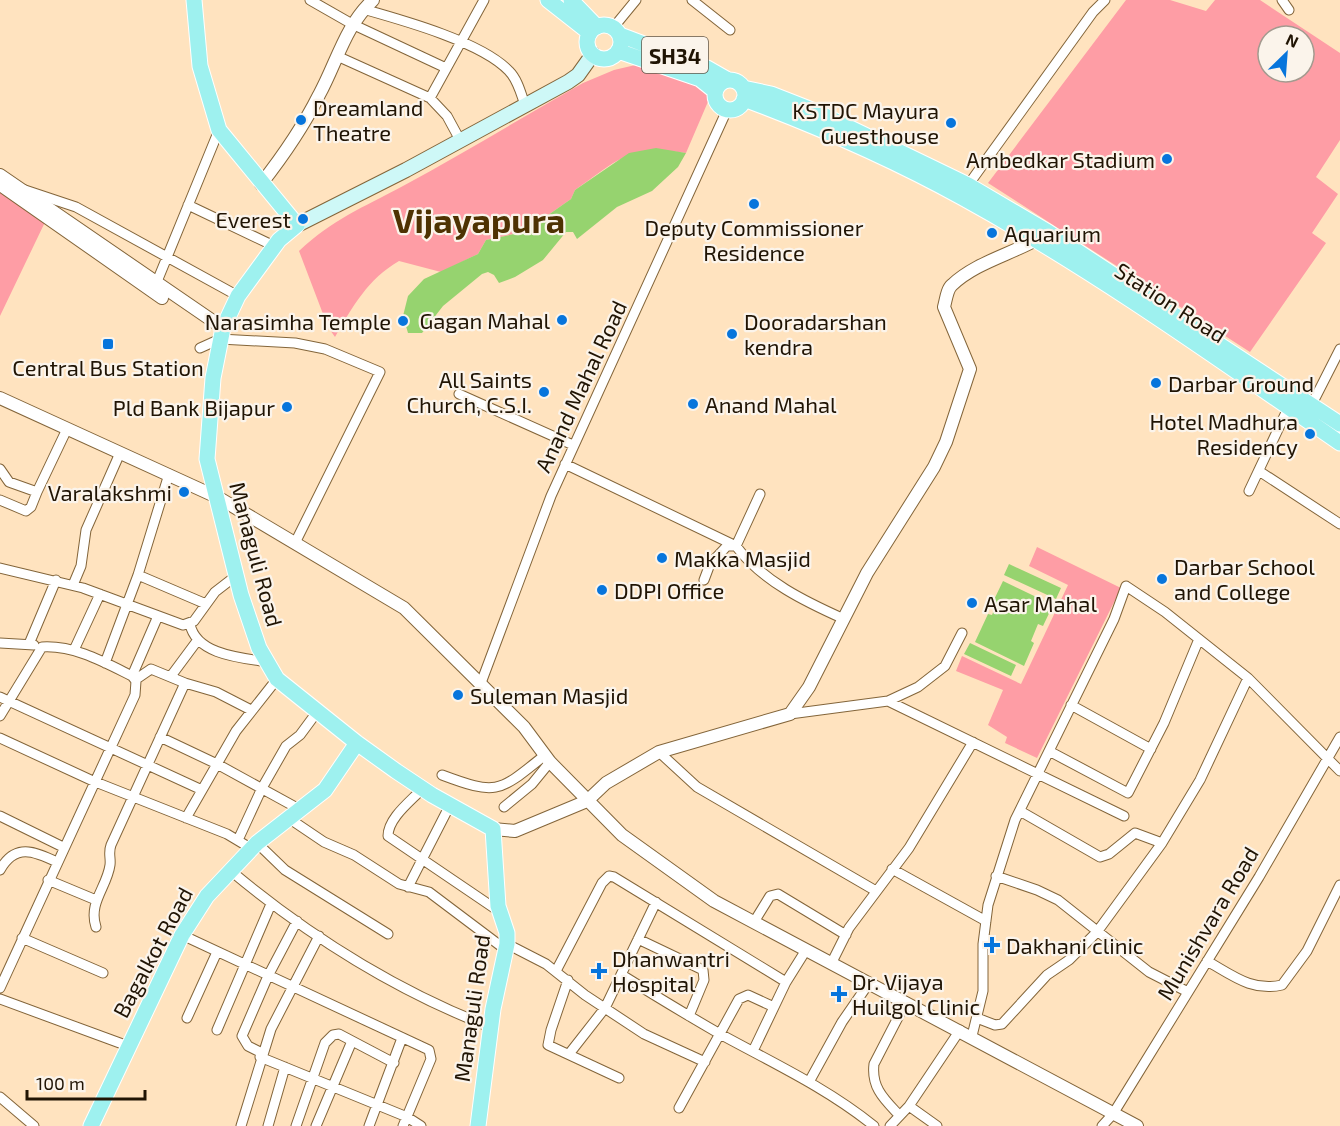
<svg xmlns="http://www.w3.org/2000/svg" width="1340" height="1126" font-family="'Exo 2',sans-serif">
<style>
.green{fill:#fe9da5;fill-rule:evenodd}
.water{fill:#96d36f}
.lines{fill:none;stroke-linecap:round;stroke-linejoin:round}
.minor-casing{stroke:#83653a;stroke-width:11}
.tertiary-casing{stroke:#83653a;stroke-width:14}
.secondary-casing{stroke:#83653a;stroke-width:16}
.primary-casing{stroke:#fff;stroke-width:17}
.minor{stroke:#fff;stroke-width:9}
.tertiary{stroke:#fff;stroke-width:12}
.secondary{stroke:#cef8f7;stroke-width:14}
.primary{stroke:#9ef1ef;stroke-width:15}
.poi-dot{fill:#0775dc;stroke:#fbf4eb;stroke-width:2}
.labels{text-anchor:middle;dominant-baseline:central;stroke-width:4.5;stroke-linejoin:round;paint-order:stroke}
.shield{fill:#fbf4eb;stroke:#625749;stroke-width:1.5}
.shield-label{font-size:21px;font-weight:bold;fill:#201404}
.poi-label{font-size:22px;fill:#201404;stroke:#fbf4eb;text-anchor:start}
.street-label{font-size:22px;fill:#201404;stroke:#fbf4eb}
.town-label{font-size:34px;font-weight:bold;fill:#4e3202;stroke:#fbf4eb}
</style>
<rect width="100%" height="100%" fill="#ffe3bf"/>
<path class="green" d="M 1126,0 L 1170,0 L 1206,11 L 1215,0 L 1260,0 L 1340,53 L 1340,140 L 1316,177 L 1338,194 L 1312,233 L 1326,243 L 1250,352 L 988,183 ZM 1268,36 L 1304,36 L 1304,72 L 1268,72 Z
M 644,63 L 697,85 L 710,97 L 686,153 C 627,145 621,158 575,190 L 571,199 L 541,220 L 528,223 L 519,233 L 486,240 L 478,254 L 441,272 L 399,261 C 368,279 353,306 335,337 L 328,327 L 299,251 C 333,219 362,208 403,186 C 464,153 523,117 583,83 L 614,70 Z
M 0,179 L 46,220 L 0,316 Z
M 1037,547 L 1121,588 L 1037,758 L 1005,743 L 1007,737 L 988,725 L 1003,690 L 956,671 L 962,656 L 1021,684 L 1068,585 L 1029,566 Z"/>
<path class="water" d="M 656,148 L 686,153 L 678,167 L 652,191 L 617,207 L 577,239 L 573,232 L 566,232 L 543,260 L 515,277 L 499,283 L 494,275 L 488,272 L 482,274 L 443,306 L 422,333 L 408,333 L 403,316 L 408,296 L 424,279 L 478,254 L 486,240 L 519,233 L 528,223 L 541,220 L 571,199 L 575,190 L 629,153 Z
M 1009,564 L 1061,588 L 1056,599 L 1004,575 Z
M 1003,581 L 1053,605 L 1043,626 L 1038,624 L 1031,641 L 1034,643 L 1024,666 L 975,642 L 988,614 L 992,615 L 994,610 L 990,608 Z
M 970,643 L 1016,665 L 1011,676 L 964,654 Z"/>
<g class="lines">
<g class="minor-casing">
<path id="minor" d="M 310,0 L 352,24 L 446,68
M 692,0 L 730,30
M 1282,0 L 1289,10
M 363,9 C 402,20 482,42 509,71 C 518,80 521,94 525,105
M 613,28 L 636,0
M 337,56 L 430,98 L 447,116 L 460,140
M 430,98 L 484,0
M 966,188 L 1093,12 L 1105,0
M 22,189 L 76,207 L 238,296
M 188,205 L 274,246
M 156,284 L 219,130
M 200,348 L 220,339 L 295,343 L 325,349 L 380,372 L 295,543
M 459,394 L 573,445
M 1310,408 L 1340,349
M 565,464 L 736,546 C 762,581 806,602 844,619
M 0,469 L 9,482 L 37,492 L 67,429
M 1259,471 L 1340,524
M 1249,491 L 1290,404
M 0,500 L 26,511 L 31,507 L 37,492
M 736,546 L 760,494
M 0,568 L 83,588 L 183,625 L 194,621 L 215,592 L 237,575
M 138,575 L 206,604
M 704,580 L 710,564 L 727,546 L 734,546
M 73,585 L 81,566 L 86,530 L 120,453
M 190,624 C 196,655 242,658 268,662
M 0,643 L 34,645
M 29,644 L 56,580
M 74,650 L 100,594
M 105,663 L 138,575 L 169,474
M 132,676 L 158,616
M 171,676 L 197,641
M 185,683 L 216,692 L 251,710
M 481,683 L 551,496 L 727,110
M 0,697 L 202,790
M 888,701 L 918,687 L 945,666 L 962,633
M 1071,705 L 1151,749
M 790,714 L 888,701 L 1124,816
M 0,716 L 42,647 C 74,645 104,662 132,676 L 136,681 L 135,695 L 0,988
M 160,737 L 217,764 L 299,809
M 0,738 L 93,781 L 227,834 L 252,849
M 1049,751 L 1128,793 L 1164,723 L 1199,639
M 659,752 L 697,787 L 876,891
M 442,775 C 498,796 499,792 545,755
M 422,789 C 411,801 388,818 388,836 L 500,912
M 504,807 L 532,784 L 550,762
M 1020,811 L 1100,857 L 1109,854 L 1135,833 L 1162,843
M 0,816 L 63,847
M 287,817 L 324,842 L 354,855 L 399,884 L 429,892 L 506,950
M 186,818 L 236,731 L 277,679
M 238,840 L 262,788 L 286,746 L 300,735 L 317,712
M 257,843 L 285,870 L 388,934
M 892,869 L 986,921
M 0,870 C 15,843 34,851 57,862
M 231,871 C 309,936 395,990 490,1027
M 996,876 L 1037,890 L 1058,900 L 1149,972 L 1188,992
M 48,880 L 96,900
M 408,887 L 450,805
M 754,922 L 770,896 L 778,894 L 846,935
M 96,927 C 88,903 107,887 110,865 C 111,858 108,853 111,845 L 185,683 L 151,669 L 135,680
M 182,935 L 429,1050 L 431,1059 L 403,1126
M 22,938 L 103,973
M 638,939 L 703,970 L 704,980 L 689,1016
M 507,944 L 546,964 L 585,995 L 644,1034 L 705,1062
M 1207,961 C 1232,975 1252,992 1282,985 L 1307,951 L 1340,885
M 831,964 L 849,928 L 909,848 L 973,742
M 556,971 L 602,883 L 609,876 L 614,877 L 786,982
M 622,975 C 654,995 687,1015 720,1034 C 773,1063 827,1088 874,1126
M 568,980 L 551,1030 L 548,1045 L 619,1078
M 0,999 L 128,1046
M 187,1018 L 217,952
M 977,1018 L 995,1025 L 1002,1024 L 1047,975 L 1069,960 L 1097,932 L 1162,843 L 1200,780 L 1248,678
M 217,1030 L 271,904
M 972,1036 L 983,991 L 983,944 L 988,905 L 1015,820 L 1114,619 L 1126,586 L 1165,612 L 1248,678 L 1340,771
M 753,1051 L 786,982 L 806,950
M 262,1053 L 248,1046 L 242,1036 L 268,976 L 297,921
M 569,1054 L 605,1008 L 656,902
M 260,1057 L 407,1117 L 421,1126
M 809,1082 L 842,1022 L 869,983
M 0,1097 L 34,1126
M 909,1106 L 937,1126
M 679,1108 L 739,999 L 748,995 L 774,1007
M 899,1115 C 885,1100 871,1088 874,1064 L 906,1002
M 241,1126 L 271,1029 L 319,936
M 268,1126 L 285,1067
M 296,1126 L 325,1043 L 333,1035 L 339,1034 L 394,1063
M 316,1126 L 352,1041
M 369,1126 L 402,1038
M 890,1126 L 909,1106 L 960,1030
M 1102,1126 L 1113,1114 L 1259,877 L 1340,737"/>
</g>
<g class="tertiary-casing">
<path id="tertiary" d="M 0,175 L 223,328
M 261,184 C 283,156 303,127 319,95 C 337,62 345,26 373,0
M 2,186 L 162,298
M 0,398 L 219,498 L 404,608 L 524,727 L 550,762 L 622,835 L 714,901 L 1137,1126
M 493,829 L 515,831 L 587,801 L 606,783 L 659,752 L 790,714 L 809,687 L 867,573 L 934,467 L 946,442 L 970,369 L 944,307 C 946,300 947,289 952,285 C 976,262 1013,254 1041,237"/>
</g>
<g class="secondary-casing">
<path id="secondary" d="M 297,225 L 406,170 L 568,82 L 578,75 L 593,54"/>
</g>
<g class="primary-casing">
<path id="primary" d="M 194,0 L 200,66 L 219,130 L 297,225 L 279,240 L 238,296 L 223,328 L 213,378 L 207,459 L 241,595 L 259,648 L 277,679 L 357,743 L 396,771 L 432,795 L 493,829 L 498,906 L 507,933 L 507,944 L 493,1009 L 478,1126
M 548,0 L 590,33
M 571,0 L 597,27
M587 42a17 17 0 1 1 34 0a17 17 0 1 1-34 0Z
M 620,35 L 707,68 L 728,80
M 618,51 L 700,79 L 715,91
M715 95a15 15 0 1 1 30 0a15 15 0 1 1-30 0Z
M 743,88 L 771,94 L 817,112 L 968,185 L 1048,232 L 1340,424
M 744,99 C 819,127 894,160 963,198 C 1094,270 1217,358 1340,443
M 91,1126 L 182,935 L 207,896 L 257,843 L 325,790 L 357,743"/>
</g>
<use href="#minor" class="minor"/>
<use href="#tertiary" class="tertiary"/>
<use href="#secondary" class="secondary"/>
<use href="#primary" class="primary"/>
</g>
<g class="poi-dot">
<circle cx="301" cy="120" r="6"/>
<circle cx="951" cy="123" r="6"/>
<circle cx="1167" cy="159" r="6"/>
<circle cx="754" cy="204" r="6"/>
<circle cx="303" cy="219" r="6"/>
<circle cx="992" cy="233" r="6"/>
<circle cx="562" cy="320" r="6"/>
<circle cx="403" cy="321" r="6"/>
<circle cx="732" cy="334" r="6"/>
<rect x="102" y="338" width="12" height="12" rx="3"/>
<circle cx="1156" cy="383" r="6"/>
<circle cx="544" cy="392" r="6"/>
<circle cx="693" cy="404" r="6"/>
<circle cx="287" cy="407" r="6"/>
<circle cx="1310" cy="434" r="6"/>
<circle cx="184" cy="492" r="6"/>
<circle cx="662" cy="558" r="6"/>
<circle cx="1162" cy="579" r="6"/>
<circle cx="602" cy="590" r="6"/>
<circle cx="972" cy="603" r="6"/>
<circle cx="458" cy="695" r="6"/>
<path d="M989 936h6v6h6v6h-6v6h-6v-6h-6v-6h6z"/>
<path d="M596 962h6v6h6v6h-6v6h-6v-6h-6v-6h6z"/>
<path d="M836 985h6v6h6v6h-6v6h-6v-6h-6v-6h6z"/>
</g>
<g class="labels">
<rect class="shield" x="642" y="37" width="66" height="36" rx="4.5"/>
<g class="shield-label">
<text x="675" y="55">SH34</text>
</g>
<g class="poi-label">
<text x="313" y="107">Dreamland<tspan x="313" dy="25">Theatre</tspan></text>
<text x="939" y="110" text-anchor="end">KSTDC Mayura<tspan x="939" dy="25">Guesthouse</tspan></text>
<text x="1155" y="159" text-anchor="end">Ambedkar Stadium</text>
<text x="291" y="219" text-anchor="end">Everest</text>
<text x="754" y="227" text-anchor="middle">Deputy Commissioner<tspan x="754" dy="25">Residence</tspan></text>
<text x="1004" y="233">Aquarium</text>
<text x="550" y="320" text-anchor="end">Gagan Mahal</text>
<text x="391" y="321" text-anchor="end">Narasimha Temple</text>
<text x="744" y="321">Dooradarshan<tspan x="744" dy="25">kendra</tspan></text>
<text x="108" y="367" text-anchor="middle">Central Bus Station</text>
<text x="532" y="379" text-anchor="end">All Saints<tspan x="532" dy="25">Church, C.S.I.</tspan></text>
<text x="1168" y="383">Darbar Ground</text>
<text x="705" y="404">Anand Mahal</text>
<text x="275" y="407" text-anchor="end">Pld Bank Bijapur</text>
<text x="1298" y="421" text-anchor="end">Hotel Madhura<tspan x="1298" dy="25">Residency</tspan></text>
<text x="172" y="492" text-anchor="end">Varalakshmi</text>
<text x="674" y="558">Makka Masjid</text>
<text x="1174" y="566">Darbar School<tspan x="1174" dy="25">and College</tspan></text>
<text x="614" y="590">DDPI Office</text>
<text x="984" y="603">Asar Mahal</text>
<text x="470" y="695">Suleman Masjid</text>
<text x="1006" y="945">Dakhani clinic</text>
<text x="612" y="958">Dhanwantri<tspan x="612" dy="25">Hospital</tspan></text>
<text x="852" y="981">Dr. Vijaya<tspan x="852" dy="25">Huilgol Clinic</tspan></text>
</g>
<g class="street-label">
<text transform="translate(1171 302) rotate(33)">Station Road</text>
<text transform="translate(580 386) rotate(-65)">Anand Mahal Road</text>
<text transform="translate(257 554) rotate(75)">Managuli Road</text>
<text transform="translate(1207 923) rotate(-59)">Munishvara Road</text>
<text transform="translate(152 952) rotate(-62)">Bagalkot Road</text>
<text transform="translate(471 1008) rotate(-82)">Managuli Road</text>
</g>
<g class="town-label">
<text x="479" y="219">Vijayapura</text>
</g>
</g>
<g transform="translate(1286 54) rotate(25)"><circle r="28" fill="#fbf4eb" stroke="#a39a8f" stroke-width="1.5"/>
<path d="M0-4.5L10 22L0 15L-10 22Z" fill="#0775dc"/>
<text y="-9" font-size="16" font-weight="bold" text-anchor="middle" fill="#201404">N</text>
</g>
<path d="M27 1090v9h118v-9" fill="none" stroke="#201404" stroke-width="3"/>
<text x="36" y="1090" font-size="18" fill="#201404" stroke="#fbf4eb" stroke-width="4.5" paint-order="stroke">100 m</text>
</svg>
